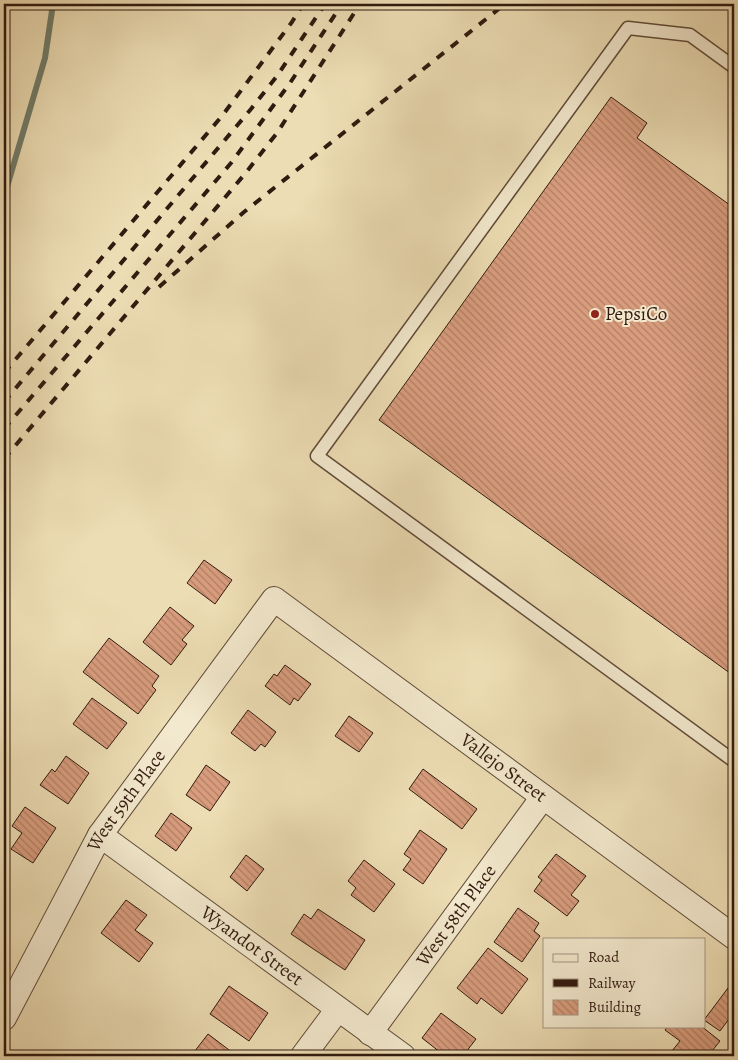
<svg xmlns="http://www.w3.org/2000/svg" width="738" height="1060" font-family="Alegreya,serif">
<style>
.lines{fill:none;stroke-linecap:round;stroke-linejoin:round}
.stream{stroke:#707c6a;stroke-width:6}
.building{fill:url(#building-back-hatch);stroke:#311a0f}
.service-casing{stroke:#604b38;stroke-width:15}
.minor-casing{stroke:#604b38;stroke-width:26}
.service{stroke:#f3e9ce;stroke-width:12}
.minor{stroke:#f3e9ce;stroke-width:24}
.rail{stroke:#311a0f;stroke-width:4;stroke-dasharray:9 9;stroke-linecap:butt}
.poi-dot{fill:#8f2418;stroke:#f3e9ce;stroke-width:2}
.labels{text-anchor:middle;dominant-baseline:central;stroke-width:4;stroke-linejoin:round;paint-order:stroke}
.poi-label{font-size:19px;fill:#311a0f;stroke:#f3e9ce;text-anchor:start}
.street-label{font-size:19px;fill:#311a0f;stroke:#f3e9ce}
</style>
<defs>
<pattern id="building-back-hatch" width="6" height="6" patternUnits="userSpaceOnUse" patternTransform="scale(1.25)"><rect width="6" height="6" fill="#d99d7e"/><path d="M-1 5l2 2M0 0l6 6M5-1l2 2" fill="none" stroke="#b17f66"/></pattern>
</defs>
<rect width="100%" height="100%" fill="#edddb4"/>
<filter id="stains"><feTurbulence type="fractalNoise" baseFrequency=".004" numOctaves="4"/><feColorMatrix values="0 0 0 0 .2 0 0 0 0 .09 0 0 0 0 .02 0 0 0 .5 -.17"/></filter>
<radialGradient id="worn" r=".72"><stop offset=".6" stop-color="#630" stop-opacity="0"/><stop offset="1" stop-color="#630" stop-opacity=".3"/></radialGradient>
<g class="lines">
<path class="stream" d="M 4,197 L 45,58 L 53,4"/>
</g>
<path class="building" d="M 611,97 L 647,123 L 637,138 L 734,208 L 734,676 L 379,420 Z
M 204,560 L 232,580 L 215,604 L 187,583 Z
M 170,607 L 194,626 L 182,640 L 187,644 L 171,665 L 143,642 Z
M 109,638 L 159,676 L 152,686 L 156,690 L 138,714 L 83,672 Z
M 285,665 L 311,684 L 298,701 L 294,698 L 290,705 L 265,686 L 274,674 L 277,676 Z
M 92,698 L 127,723 L 107,749 L 73,724 Z
M 248,710 L 276,732 L 265,747 L 261,744 L 255,751 L 231,733 Z
M 349,716 L 373,733 L 359,752 L 335,736 Z
M 66,756 L 89,773 L 68,804 L 40,785 L 52,769 L 55,772 Z
M 206,765 L 230,782 L 210,811 L 186,795 Z
M 423,769 L 477,809 L 462,829 L 409,789 Z
M 25,807 L 56,828 L 33,863 L 11,849 L 22,833 L 12,826 Z
M 171,813 L 192,828 L 176,851 L 155,836 Z
M 420,830 L 447,849 L 423,884 L 403,870 L 411,859 L 404,854 Z
M 556,854 L 586,876 L 571,895 L 579,901 L 567,916 L 534,891 L 542,880 L 538,877 Z
M 246,855 L 264,869 L 247,891 L 230,877 Z
M 364,860 L 395,884 L 374,912 L 351,895 L 356,888 L 348,881 Z
M 126,900 L 147,915 L 135,930 L 153,943 L 139,962 L 101,933 Z
M 518,908 L 539,923 L 534,931 L 540,936 L 522,962 L 494,942 Z
M 318,909 L 365,940 L 345,970 L 291,934 L 304,914 L 311,919 Z
M 488,948 L 528,979 L 502,1014 L 481,998 L 477,1004 L 457,988 Z
M 734,980 L 734,1022 L 729,1019 L 720,1031 L 704,1020 Z
M 229,986 L 268,1013 L 249,1041 L 210,1014 Z
M 441,1013 L 476,1039 L 463,1056 L 445,1056 L 422,1038 Z
M 668,1026 L 701,1026 L 720,1041 L 708,1056 L 668,1056 L 680,1041 L 665,1030 Z
M 208,1034 L 237,1056 L 191,1056 Z"/>
<g class="lines">
<g class="service-casing">
<path id="service" d="M 734,67 L 690,35 L 628,28 L 317,456 L 734,761"/>
</g>
<g class="minor-casing">
<g id="minor">
<path id="s1" d="M 100,835 L 403,1056"/>
<path id="s2" d="M 4,1018 L 100,835 L 274,599 L 734,937"/>
<path id="s3" d="M 370,1033 L 543,797"/>
<path d="M 303,1056 L 338,1009"/>
</g>
</g>
<use href="#service" class="service"/>
<use href="#minor" class="minor"/>
<path class="rail" d="M 159,287 L 244,212 L 505,4
M 4,373 L 222,116 L 292,22 L 303,4
M 4,402 L 251,109 L 277,76 L 325,4
M 4,429 L 231,163 L 290,83 L 342,4
M 4,459 L 244,175 L 277,133 L 360,4"/>
</g>
<circle class="poi-dot" cx="595" cy="314" r="5"/>
<g class="labels">
<g class="poi-label">
<text x="605" y="314">PepsiCo</text>
</g>
<g class="street-label">
<text stroke="none"><textPath href="#s2" startOffset="785">Vallejo Street</textPath></text>
<text stroke="none"><textPath href="#s2" startOffset="250">West 59th Place</textPath></text>
<text stroke="none"><textPath href="#s3" startOffset="146">West 58th Place</textPath></text>
<text stroke="none"><textPath href="#s1" startOffset="188">Wyandot Street</textPath></text>
</g>
</g>
<rect width="738" height="1060" fill="none" stroke="#edddb4" stroke-width="20"/>
<rect x="5" y="5" width="728" height="1050" fill="none" stroke="#311a0f" stroke-width="2.5"/>
<rect x="10" y="10" width="718" height="1040" fill="none" stroke="#311a0f"/>
<rect x="543" y="938" width="162" height="90" fill="#f3e9ce" stroke="#a59682"/>
<rect x="553" y="954" width="25" height="8" fill="#f3e9ce" stroke="#a59682"/>
<text x="588" y="962" font-size="15" fill="#311a0f">Road</text>
<rect x="553" y="979" width="25" height="8" fill="#311a0f" stroke="#a59682"/>
<text x="588" y="988" font-size="15" fill="#311a0f">Railway</text>
<rect x="553" y="1000" width="25" height="15" fill="url(#building-back-hatch)" stroke="#a59682"/>
<text x="588" y="1012" font-size="15" fill="#311a0f">Building</text>
<rect width="100%" height="100%" filter="url(#stains)"/>
<rect width="100%" height="100%" fill="url(#worn)"/>
</svg>
